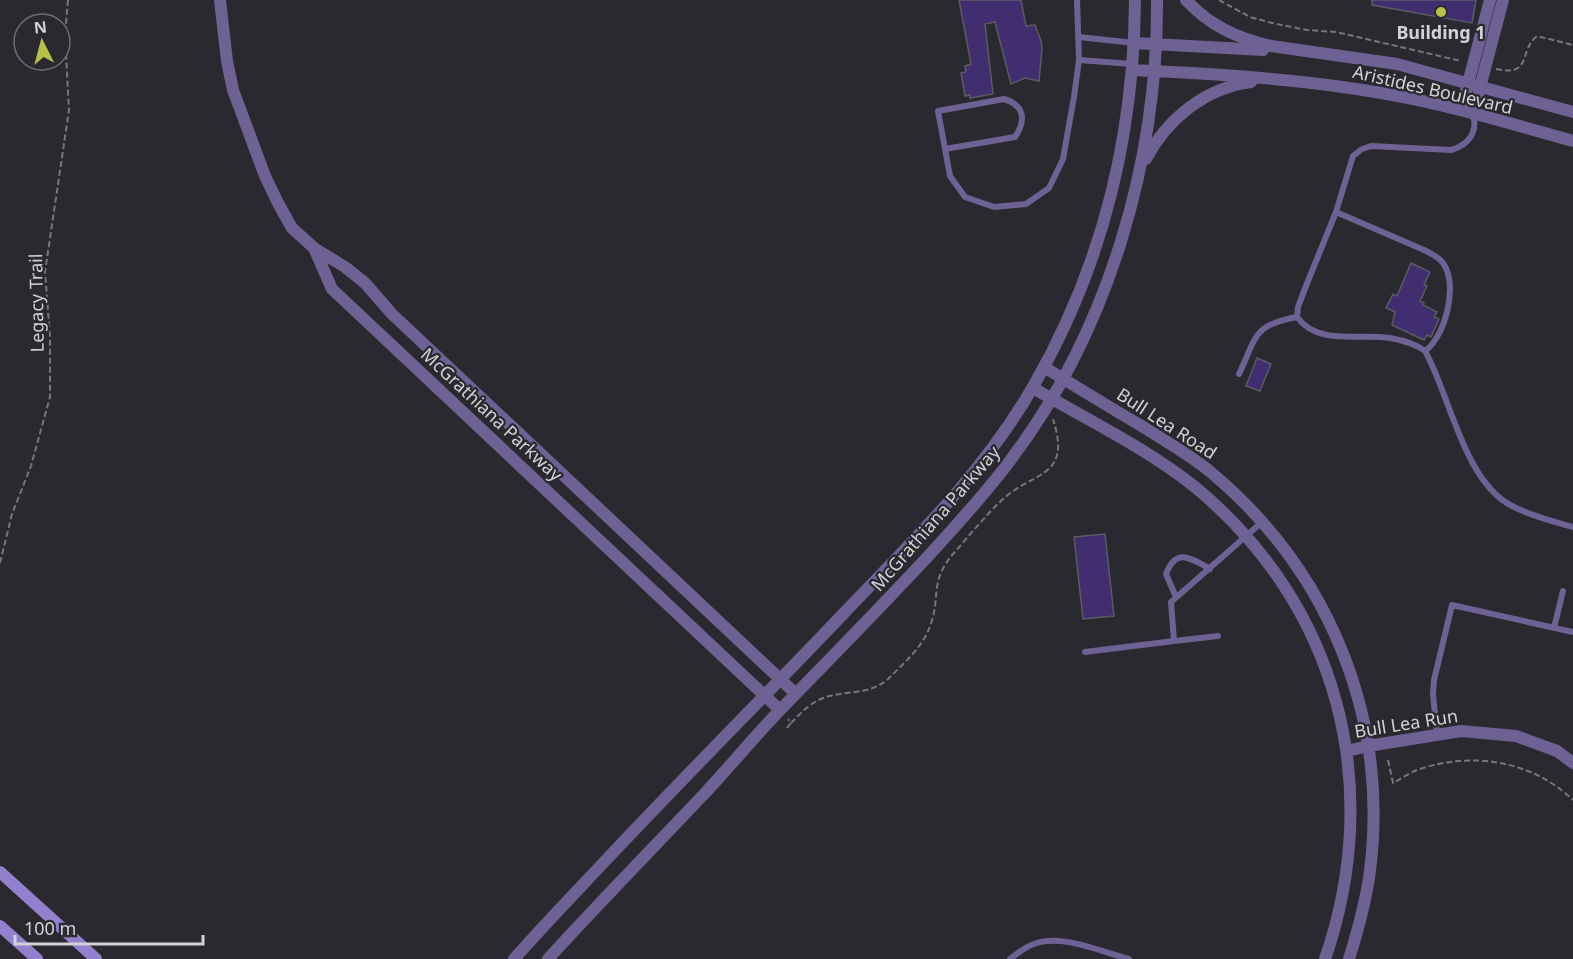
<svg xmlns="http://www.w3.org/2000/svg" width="1573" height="959" font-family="'Noto Sans',sans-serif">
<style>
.building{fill:#412e70;stroke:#5c5b61;stroke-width:1.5}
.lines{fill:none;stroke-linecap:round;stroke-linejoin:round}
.path{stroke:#76767b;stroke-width:2;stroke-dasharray:6 3;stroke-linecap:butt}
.lane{stroke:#6d6293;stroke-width:6}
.street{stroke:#6d6293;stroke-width:12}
.secondary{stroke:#9381ce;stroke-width:12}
.poi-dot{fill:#b7c148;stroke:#2a292f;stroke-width:2}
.labels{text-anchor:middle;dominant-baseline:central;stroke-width:4.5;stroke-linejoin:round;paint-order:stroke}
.poi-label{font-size:18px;font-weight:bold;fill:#d2d2d6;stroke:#2a292f}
.street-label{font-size:18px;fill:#d2d2d6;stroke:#2a292f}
</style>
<rect width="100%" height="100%" fill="#2a292f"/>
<path class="building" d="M 959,0 L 1021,0 L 1026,26 L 1035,25 L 1041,41 L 1042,48 L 1039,81 L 1025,78 L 1011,84 L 995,22 L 985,24 L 993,94 L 970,98 L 970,95 L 965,96 L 961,73 L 966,72 L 965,66 L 971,64 Z
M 1372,0 L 1476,0 L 1472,23 L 1372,5 Z
M 1411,263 L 1430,272 L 1424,285 L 1427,286 L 1420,301 L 1424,303 L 1423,305 L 1437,312 L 1434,317 L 1439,319 L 1431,337 L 1427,335 L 1424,340 L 1392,325 L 1395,312 L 1386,308 L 1393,294 L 1397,296 Z
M 1257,358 L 1271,364 L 1260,391 L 1246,386 Z
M 1105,534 L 1114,616 L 1083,619 L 1074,537 Z"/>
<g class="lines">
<path class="path" d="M 1219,0 L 1250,17 L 1272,23 L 1307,30 L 1336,32 L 1461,61
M 1496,69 C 1533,77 1518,51 1537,36 L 1573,45
M 0,563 L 12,514 L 31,466 L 50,397 L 50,336 L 45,272 L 69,110 L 65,35 L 68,0
M 791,723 C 798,716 806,707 815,702 C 838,688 867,698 888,679 C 903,664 923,647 930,626 C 941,598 929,582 953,554 C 969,536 985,516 1002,500 C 1034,470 1072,479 1053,419
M 787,728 L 791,723 L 788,719
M 1388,760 L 1393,783 C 1401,779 1409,773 1417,770 C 1471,751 1531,760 1573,800"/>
<path class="lane" d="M 1079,37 L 1134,43
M 1079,60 L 1133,64
M 1473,114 C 1478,132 1469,145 1451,150 L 1371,146 L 1362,149 L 1353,156 L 1336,212 L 1306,286 L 1298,307 L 1297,317 C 1318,346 1360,333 1390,338 C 1401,340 1416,344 1425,351 C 1450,395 1464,482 1512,506 C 1531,516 1552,521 1573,527
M 945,149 L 1015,137 C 1026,121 1025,105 1004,99 L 938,111 L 950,176 L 965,197 L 994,207 L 1026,204 L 1049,188 L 1063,159 L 1074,97 L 1079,60 L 1077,0
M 1336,212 L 1424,250 C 1430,253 1439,257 1443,263 C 1459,285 1445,337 1425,351
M 1239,374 C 1257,336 1253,325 1297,317
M 1176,597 L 1166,574 C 1176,547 1191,558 1210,569
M 1554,628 L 1563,591
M 1174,641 L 1218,636
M 1085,652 L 1174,641 L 1171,602 L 1262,522
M 1437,735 L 1433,694 L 1434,680 L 1452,605 L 1573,632
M 1010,959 C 1018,953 1025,947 1034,944 C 1061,933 1101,952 1129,959"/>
<path class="street" d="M 220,0 L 227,61 L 233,90 L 265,176 L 278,203 L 292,228 L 314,248 L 345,267 L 365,283 L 392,314 L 796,694
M 1186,0 C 1210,26 1237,38 1271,46 L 1397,64 L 1573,112
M 1134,43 L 1263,50
M 1133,70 C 1218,74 1303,79 1387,94 C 1450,105 1512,124 1573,141
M 1461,110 L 1490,0
M 1473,114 L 1503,0
M 1146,159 C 1167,119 1205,88 1251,82
M 314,248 L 332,289 L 780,710
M 1044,367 C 1078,388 1111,408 1145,428 C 1168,443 1192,456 1213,474 C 1330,573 1389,718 1370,871 C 1366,901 1358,930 1349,959
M 1033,388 C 1086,419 1148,449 1195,487 C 1338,605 1385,785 1325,959
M 1347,751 L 1368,746 L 1461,731 L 1516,736 L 1557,751 L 1573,763
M 514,959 C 544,925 576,892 607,859 C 685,776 766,695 845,612 C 913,541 985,471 1034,385 C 1103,265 1134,137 1135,0
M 548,959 C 600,902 653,848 706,792 C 731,765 755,736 781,709 C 832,657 883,605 932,552 C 960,521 988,491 1012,458 C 1109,329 1158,160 1157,0"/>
<path class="secondary" d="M 0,872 L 96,959
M 0,926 L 37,959"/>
</g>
<circle class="poi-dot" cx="1441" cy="12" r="6"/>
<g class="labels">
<g class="poi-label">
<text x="1441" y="32">Building 1</text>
</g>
<g class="street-label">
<text transform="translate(1433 89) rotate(13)">Aristides Boulevard</text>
<text transform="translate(36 303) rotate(-91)">Legacy Trail</text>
<text transform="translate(492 414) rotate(43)">McGrathiana Parkway</text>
<text transform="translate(1167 423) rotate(33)">Bull Lea Road</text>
<text transform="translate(935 518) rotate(-49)">McGrathiana Parkway</text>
<text transform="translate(1406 723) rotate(-9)">Bull Lea Run</text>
</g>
</g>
<g transform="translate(42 42) rotate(354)"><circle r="28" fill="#2a292f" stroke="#6d6d72" stroke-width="1.5"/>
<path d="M0-4.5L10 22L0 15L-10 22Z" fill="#b7c148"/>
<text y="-9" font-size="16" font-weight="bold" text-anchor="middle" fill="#d2d2d6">N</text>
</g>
<path d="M15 935v9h188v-9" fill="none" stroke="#d2d2d6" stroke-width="3"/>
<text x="24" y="935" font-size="18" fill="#d2d2d6" stroke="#2a292f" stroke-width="4.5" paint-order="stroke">100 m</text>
</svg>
